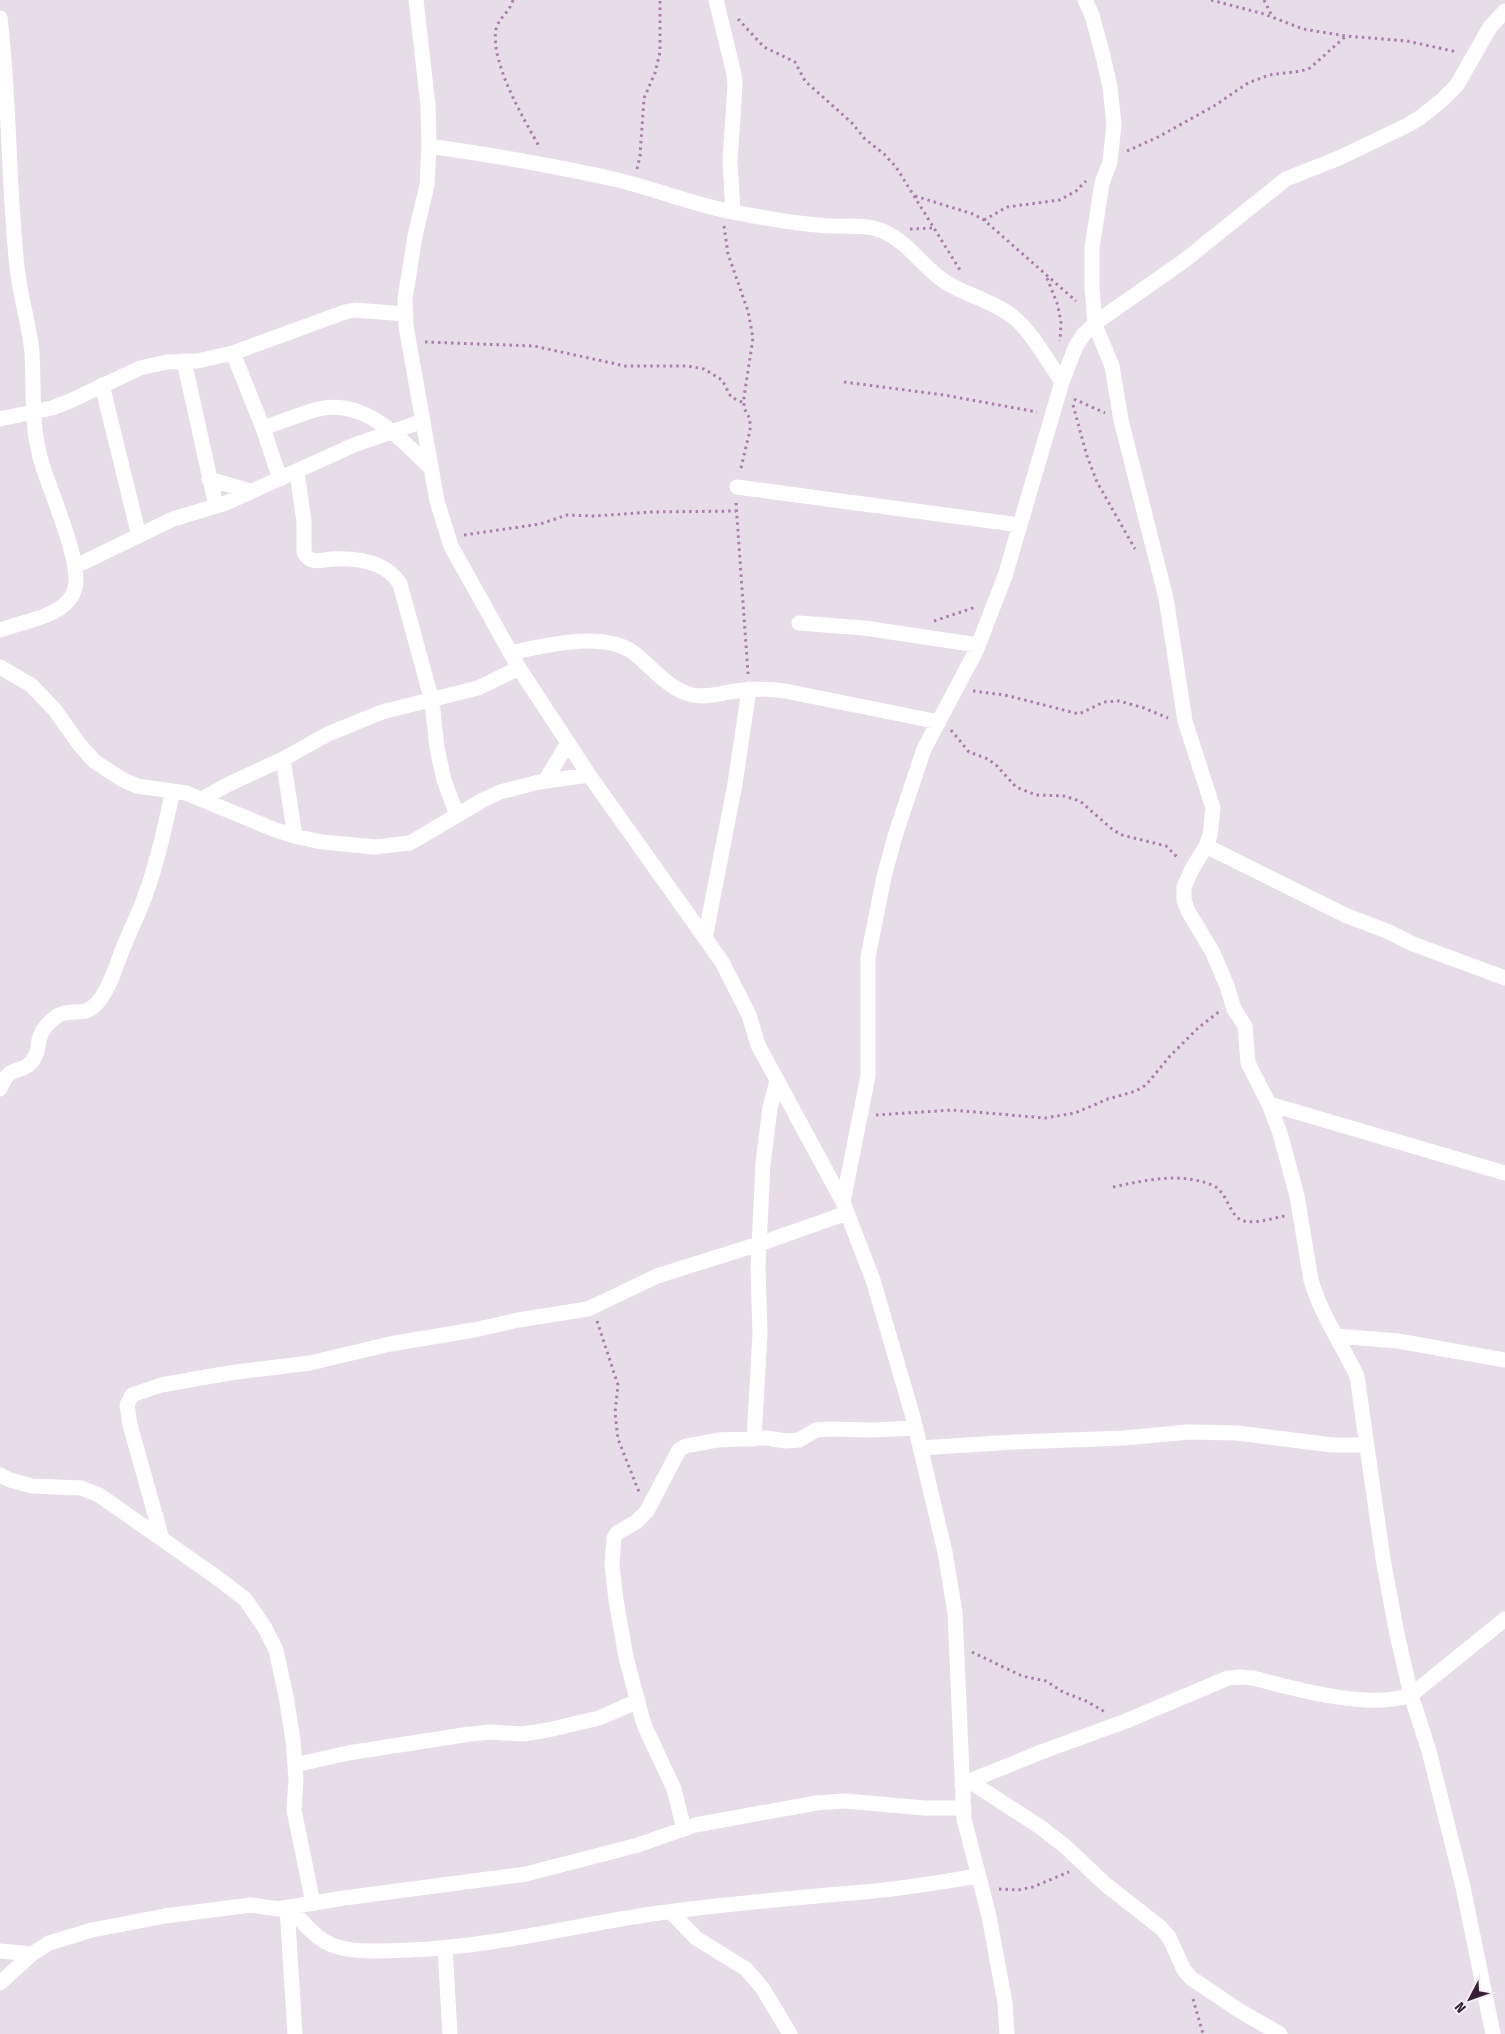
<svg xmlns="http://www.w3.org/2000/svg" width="1505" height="2034" font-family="'Fira Sans Condensed',sans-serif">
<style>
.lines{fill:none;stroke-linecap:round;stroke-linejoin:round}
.path{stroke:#a97fab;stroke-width:3;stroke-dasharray:2.5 4;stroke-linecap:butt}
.minor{stroke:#fff;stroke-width:15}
</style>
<rect width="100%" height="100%" fill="#e7dde8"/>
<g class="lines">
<path class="path" d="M 513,0 C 510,12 499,17 496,29 C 490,63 524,119 540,148
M 1211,0 L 1264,14 L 1303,29 L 1346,36 L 1407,41 L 1457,52
M 1264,0 L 1272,16
M 738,19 L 764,47 L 795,62 L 805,81 L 852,123 L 865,139 L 884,154 L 896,167 L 960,270
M 1127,151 L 1158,137 L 1214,106 L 1248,83 L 1269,75 L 1301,71 L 1310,68 L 1346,36
M 637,169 L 640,156 L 644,98 L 655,73 L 660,52 L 660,0
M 915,196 L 973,214 L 984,220 L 1076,301
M 984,220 L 1007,207 L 1060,200 L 1076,191 L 1086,181
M 724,226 L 728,254 L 748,311 L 753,338 L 744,397 L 744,408 L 750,419 L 750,430 L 740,472
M 910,229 L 933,228
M 1047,278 L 1057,303 L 1061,321 L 1060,341
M 425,342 L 534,346 L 625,366 L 688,366 L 704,369 L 722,380 L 731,397 L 744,403
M 844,382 L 944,395 L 1037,412
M 1074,399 L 1105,413
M 1073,405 L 1087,456 L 1097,482 L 1135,549
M 736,503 L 748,674
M 464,535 L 540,524 L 567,515 L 595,516 L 651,512 L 736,511
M 934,621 L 976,607
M 973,691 L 1005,695 L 1079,714 L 1104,702 L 1119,701 L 1144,708 L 1168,718
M 951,730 L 969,752 L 988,759 L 997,766 L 1016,787 L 1036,795 L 1064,796 L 1080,801 L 1113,830 L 1122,835 L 1166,846 L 1179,859
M 876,1115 L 952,1110 L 1045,1118 L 1075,1113 L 1108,1099 L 1136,1091 L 1146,1085 L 1170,1056 L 1198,1028 L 1220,1011
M 1113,1187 C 1147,1180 1179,1172 1212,1185 C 1228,1191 1229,1218 1244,1221 C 1256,1224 1273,1218 1285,1216
M 597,1321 L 618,1385 L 615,1413 L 618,1439 L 639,1492
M 972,1652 L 1022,1676 L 1046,1681 L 1063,1692 L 1086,1701 L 1105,1712
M 999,1889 L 1018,1890 L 1033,1887 L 1069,1872
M 1193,1999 L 1203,2034"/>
<path class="minor" d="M 416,0 L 428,105 L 429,146 L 427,185 L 415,236 L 405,299 L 406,326 L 437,501 L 451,546 L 519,668 L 589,775 L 722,962 L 749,1015 L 758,1045 L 843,1202 L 873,1280 L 913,1417 L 945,1552 L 955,1613 L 964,1819 L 989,1916 L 1005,2003 L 1007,2034
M 716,0 L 734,74 L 735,85 L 730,161 L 733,212
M 1085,0 L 1092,15 L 1102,52 L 1110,87 L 1114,125 L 1110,162 L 1102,183 L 1092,248 L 1092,287 L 1095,325 L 1112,366 L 1121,420 L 1166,598 L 1185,721 L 1213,808 L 1210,835 L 1206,846 L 1192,869 L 1184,887 L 1184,900 L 1188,911 L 1213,953 L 1227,986 L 1234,1009 L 1245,1026 L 1248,1063 L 1269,1104 L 1280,1133 L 1297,1196 L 1311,1280 C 1321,1315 1342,1344 1357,1376 L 1383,1559 L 1397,1634 L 1411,1695 L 1429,1751 L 1463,1887 L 1493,2034
M 0,18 C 10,101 8,184 17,267 C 20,295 29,324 32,352 C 34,388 31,423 40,457 C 48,488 82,560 75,588 C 69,616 23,621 0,630
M 429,146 C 492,155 556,166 618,180 C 659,190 697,206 738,213 C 769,219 801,225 832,226 C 848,227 865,224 880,230 C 904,239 917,259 936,275 C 958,294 989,298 1012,316 C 1030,329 1049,363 1062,382
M 233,353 L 263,428 L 280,479
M 184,361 L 216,506
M 102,385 L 139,536
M 0,419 L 52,408 L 70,401 L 140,368 L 167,362 L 197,361 L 233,353 L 345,312 L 355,310 L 406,314
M 263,428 C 281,422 300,414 318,409 C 366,398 400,439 431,468
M 297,472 L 304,522 L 304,552 C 306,556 308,559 312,560 C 318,562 326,560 332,559 C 357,558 386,561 400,584 L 432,701 L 437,748 L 444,780 L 457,815
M 209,479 L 250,491
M 737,487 L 1020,525
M 76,566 L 173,519 L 226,503 L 354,445 L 423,421
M 799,623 L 864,628 L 978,645
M 510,653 C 544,646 603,630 634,653 C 652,667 669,690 693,695 C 707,698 721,693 735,691 C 752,688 768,689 785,691 L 939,722
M 0,667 L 31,685 L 55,710 L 79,744 L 94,761 L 123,780 L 137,786 L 186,793 L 273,829 L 298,837 L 322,842 L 375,847 L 410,843 L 483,800 L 500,792 L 539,782 L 589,775
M 283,759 L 295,836
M 545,781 L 568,743
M 202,799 L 227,785 L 283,759 L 328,734 L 382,712 L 478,688 L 519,668
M 1206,846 L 1347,916 L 1387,931 L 1413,944 L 1505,978
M 705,938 L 735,784 L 749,689
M 0,1089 C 10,1061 23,1077 34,1058 C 38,1053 38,1046 39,1040 C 41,1030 49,1022 57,1016 C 72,1007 84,1019 98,1002 C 111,986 116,965 124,946 C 131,928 141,910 147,890 C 159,859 165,824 173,791
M 1269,1104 L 1505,1173
M 843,1202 L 868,1076 L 868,957 L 884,877 L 895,836 L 924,749 L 976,651 L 1005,576 L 1062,382 L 1076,346 L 1084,334 L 1098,321 L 1185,260 L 1286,179 L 1339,158 L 1408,125 L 1421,117 L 1442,100 L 1457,85 L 1490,27 L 1505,11
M 1336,1336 L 1398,1341 L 1505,1360
M 754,1439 L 760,1334 L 758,1267 L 763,1164 L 770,1108 L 777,1081
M 920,1448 L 1014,1442 L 1124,1438 L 1189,1432 L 1237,1433 L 1332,1445 L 1366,1445
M 0,1475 L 10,1480 L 32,1486 L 81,1488 L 99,1495 L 219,1579 L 245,1599 L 265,1628 L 276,1650 L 286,1696 L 293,1740 L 296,1779 L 294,1810 L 313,1903
M 162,1539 L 130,1425 L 127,1405 L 132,1395 L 161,1385 L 229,1373 L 310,1363 L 390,1344 L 474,1330 L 518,1320 L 588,1309 L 657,1276 L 759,1244 L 847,1213
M 295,1765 L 348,1753 L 470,1734 L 490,1732 L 523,1734 L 548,1730 L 599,1718 L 638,1701
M 969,1781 L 1039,1826 L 1066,1847 L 1105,1884 L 1161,1928 L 1169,1937 L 1184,1970 L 1191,1978 L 1240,2011 L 1280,2034
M 962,1784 L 1044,1751 L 1126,1721 L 1228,1678 L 1240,1677 L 1253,1678 C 1295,1689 1370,1710 1411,1695 L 1505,1619
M 684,1829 L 674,1789 L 645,1727 L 641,1714 L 626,1657 L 616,1600 L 612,1565 L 614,1538 L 617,1533 L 636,1522 L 647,1511 L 679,1450 L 686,1446 L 718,1440 L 766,1438 L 786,1441 L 799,1440 L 816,1430 L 828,1429 L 871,1430 L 915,1428
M 287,1907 L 295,2034
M 290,1907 C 302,1922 318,1942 338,1947 C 361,1953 386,1951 410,1950 C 492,1947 571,1926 652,1914 C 722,1904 792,1898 863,1892 C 901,1889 940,1882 979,1876
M 671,1912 L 696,1938 L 746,1969 L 763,1989 L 790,2034
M 445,1948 L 450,2034
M 0,1951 L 32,1954
M 0,1983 L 32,1954 L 49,1943 L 92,1930 L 165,1916 L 251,1905 L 278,1909 L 344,1898 L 526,1874 L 638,1845 L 695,1825 L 816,1803 L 845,1801 L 925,1808 L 964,1808"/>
</g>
<g transform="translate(1470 1999) rotate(229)" stroke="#f4edf5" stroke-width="4" paint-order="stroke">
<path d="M0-4L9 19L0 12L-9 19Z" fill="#372037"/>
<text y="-8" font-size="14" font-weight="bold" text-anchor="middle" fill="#372037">N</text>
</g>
</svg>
